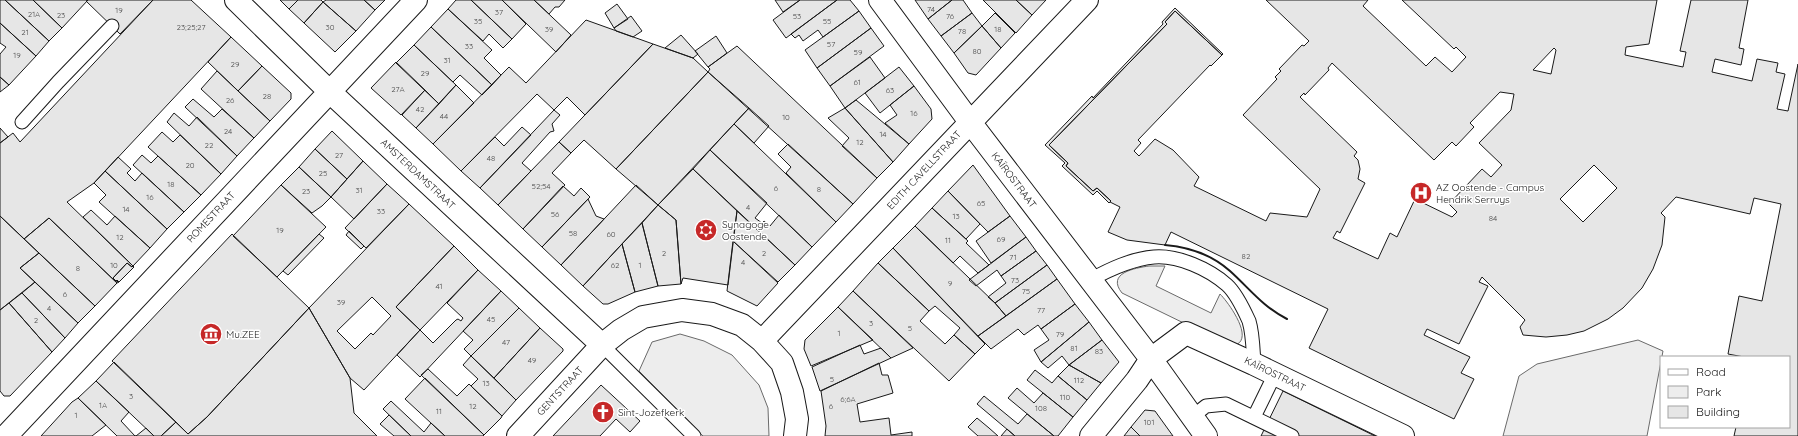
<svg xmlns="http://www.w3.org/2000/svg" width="1798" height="436" font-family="Quicksand,sans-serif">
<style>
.green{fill:#ededed;stroke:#6a6a6a}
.building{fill:#e6e6e6;stroke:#1a1a1a;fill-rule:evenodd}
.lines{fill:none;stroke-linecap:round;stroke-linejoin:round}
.lane-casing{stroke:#1a1a1a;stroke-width:15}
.street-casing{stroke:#1a1a1a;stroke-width:24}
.lane{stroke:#fff;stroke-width:13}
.street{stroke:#fff;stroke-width:22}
.wall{stroke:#1a1a1a;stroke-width:2}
.labels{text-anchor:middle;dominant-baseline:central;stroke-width:3;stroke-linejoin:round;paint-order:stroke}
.number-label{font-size:8px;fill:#4d4d4d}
.street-label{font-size:10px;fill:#1a1a1a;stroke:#fff}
.poi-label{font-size:10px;fill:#1a1a1a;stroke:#fff;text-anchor:start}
</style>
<rect width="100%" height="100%" fill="#fff"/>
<path class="green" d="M 1149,266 L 1165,266 L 1156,286 L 1211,313 L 1220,294 C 1229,303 1258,343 1231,346 L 1122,293 C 1106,273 1135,268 1149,266 Z
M 680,334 L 704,341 L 732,355 L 759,385 L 768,408 L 769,436 L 703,436 L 639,371 L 652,342 Z
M 1638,340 L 1663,351 L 1647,436 L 1503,436 L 1519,376 L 1537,364 Z"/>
<path class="building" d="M 0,0 L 5,0 L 49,41 L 36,56 L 0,23 Z
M 5,0 L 33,0 L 62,28 L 49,41 Z
M 33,0 L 88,0 L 62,28 Z
M 88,0 L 153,0 L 120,34 L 86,1 Z
M 153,0 L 191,0 L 231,37 L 94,183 L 67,202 L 133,266 L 132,267 L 127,263 L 113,278 L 116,281 L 117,280 L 119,282 L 117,283 L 49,218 L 24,239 L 0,216 L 0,143 L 13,133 L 20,142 Z
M 280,0 L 298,0 L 289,9 Z
M 298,0 L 321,0 L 323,2 L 304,23 L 289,9 Z
M 326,0 L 364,0 L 375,10 L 356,31 L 323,2 Z
M 364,0 L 385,0 L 375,10 Z
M 456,0 L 471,0 L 512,39 L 503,48 L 489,34 L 483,41 L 448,9 Z
M 471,0 L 502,0 L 526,24 L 512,39 Z
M 502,0 L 534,0 L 571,35 L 556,52 Z
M 534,0 L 565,0 L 559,7 L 555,7 L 549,14 Z
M 775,0 L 800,0 L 783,12 Z
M 800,0 L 837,0 L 786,38 L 773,20 Z
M 837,0 L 850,0 L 859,11 L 823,37 L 818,30 L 803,41 L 799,35 L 795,38 L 791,34 Z
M 915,0 L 952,0 L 928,19 Z
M 952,0 L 963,0 L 972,13 L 941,36 L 928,19 Z
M 983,0 L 1016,0 L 1032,15 L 1016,33 Z
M 1016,0 L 1046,0 L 1032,15 Z
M 1266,0 L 1368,0 L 1363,6 L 1426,66 L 1435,57 L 1452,72 L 1466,57 L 1456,47 L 1454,49 L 1402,0 L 1657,0 L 1649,44 L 1626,47 L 1625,55 L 1683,67 L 1686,52 L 1680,51 L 1691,0 L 1748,0 L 1739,48 L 1744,49 L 1741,65 L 1715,59 L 1712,72 L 1752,81 L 1757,59 L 1778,63 L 1776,72 L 1785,74 L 1777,109 L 1788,111 L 1798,64 L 1798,436 L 1734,436 L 1736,427 L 1789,427 L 1789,357 L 1744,357 L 1728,354 L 1739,296 L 1762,301 L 1781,204 L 1754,198 L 1750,214 L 1676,197 L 1661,213 L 1665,217 L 1662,245 L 1653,269 L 1642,288 L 1623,308 L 1608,319 L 1584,331 L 1567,335 L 1546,337 L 1523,335 L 1520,327 L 1525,320 L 1482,277 L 1479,282 L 1488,286 L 1459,344 L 1427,329 L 1424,335 L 1470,357 L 1461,373 L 1474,379 L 1454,419 L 1309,348 L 1328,309 L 1171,232 L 1165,245 L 1127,240 L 1108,232 L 1120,207 L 1110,202 L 1111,201 L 1097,188 L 1093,191 L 1066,166 L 1068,163 L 1049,145 L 1167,24 L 1165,22 L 1175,11 L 1222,55 L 1211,66 L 1210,65 L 1138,140 L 1141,143 L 1134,151 L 1139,156 L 1155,139 L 1173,150 L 1199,177 L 1194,186 L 1266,221 L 1270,213 L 1307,217 L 1320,189 L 1243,115 L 1277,79 L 1275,77 L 1281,71 L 1279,69 L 1302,45 L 1304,46 L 1309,41 ZM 1554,48 L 1556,50 L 1551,74 L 1533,70 ZM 1332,63 L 1434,160 L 1452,142 L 1456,146 L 1474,127 L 1470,123 L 1500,92 L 1514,94 L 1511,110 L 1479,143 L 1502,165 L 1491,177 L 1482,169 L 1449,204 L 1457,212 L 1452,217 L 1415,199 L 1397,237 L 1390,233 L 1378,259 L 1333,238 L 1337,231 L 1340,233 L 1365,183 L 1358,179 L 1360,169 L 1358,160 L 1354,156 L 1357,152 L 1300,97 L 1304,93 L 1305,95 L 1329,70 L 1328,68 ZM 1594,165 L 1617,188 L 1583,222 L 1560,199 Z
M 323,2 L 356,31 L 335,52 L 304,23 Z
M 617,4 L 628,19 L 614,28 L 605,13 Z
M 1175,8 L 1223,54 L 1222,55 L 1175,11 L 1165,22 L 1167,24 L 1049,145 L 1068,163 L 1066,166 L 1093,191 L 1097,188 L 1111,201 L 1109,203 L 1097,191 L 1093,195 L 1062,166 L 1065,163 L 1045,145 L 1092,96 L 1093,98 L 1163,24 L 1162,22 Z
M 448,9 L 492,50 L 484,58 L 501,75 L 492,85 L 431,27 Z
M 859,11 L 871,28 L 817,68 L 805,50 Z
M 972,13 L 982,26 L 954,53 L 941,36 Z
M 995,13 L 1015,33 L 1001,48 L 982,26 Z
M 631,16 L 642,31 L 633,37 L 616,31 L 614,28 Z
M 586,20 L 653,44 L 585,115 L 567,97 L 554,110 L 537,94 L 461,171 L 433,144 L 509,67 L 526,83 Z
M 0,23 L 36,56 L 9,85 L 0,77 L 0,54 L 6,47 L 0,43 Z
M 982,26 L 1001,48 L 976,75 L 968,73 L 954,53 Z
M 431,27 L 492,85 L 482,95 L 460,75 L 453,82 L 414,45 Z
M 871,28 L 884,46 L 830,86 L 817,68 Z
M 681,35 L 698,54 L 693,58 L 665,48 Z
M 716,36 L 727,53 L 708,67 L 695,51 Z
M 231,37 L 262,66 L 238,91 L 208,62 Z
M 653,44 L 693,58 L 708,72 L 616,169 L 584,140 L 571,153 L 559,142 Z
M 414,45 L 456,85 L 439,104 L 396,63 Z
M 737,46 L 877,178 L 853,204 L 708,72 L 710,69 L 708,67 Z
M 870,57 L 885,78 L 845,108 L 830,86 Z
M 396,62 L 425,90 L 401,115 L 371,88 Z
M 262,66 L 291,93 L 291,99 L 270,121 L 238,91 Z
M 899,67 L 914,86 L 880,113 L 865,93 Z
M 217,71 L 270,121 L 254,138 L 201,89 Z
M 708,72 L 749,108 L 658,205 L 616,169 Z
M 0,77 L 9,85 L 0,92 Z
M 456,85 L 474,103 L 433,144 L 416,128 Z
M 914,86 L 931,109 L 932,119 L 909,144 L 885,123 L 897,115 L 890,105 Z
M 425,90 L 439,104 L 416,128 L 402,115 Z
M 193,99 L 214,117 L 222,109 L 254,138 L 253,139 L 237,156 L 185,107 Z
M 856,100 L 909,144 L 893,162 L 845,108 Z
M 749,108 L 769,126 L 754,143 L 734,124 Z
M 845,108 L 893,162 L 877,178 L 842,146 L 849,138 L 828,118 Z
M 554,110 L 560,115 L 552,124 L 554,131 L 550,132 L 522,163 L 531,171 L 498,205 L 480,188 Z
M 174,113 L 189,126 L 197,117 L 237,156 L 221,174 L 167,122 Z
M 734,124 L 836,222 L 812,247 L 710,150 Z
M 522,127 L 531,135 L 480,188 L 461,171 L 495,137 L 504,146 Z
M 0,128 L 8,137 L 0,143 Z
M 332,131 L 363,161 L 347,179 L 315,149 Z
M 162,132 L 173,142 L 180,135 L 221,174 L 201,195 L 148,147 Z
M 559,142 L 571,153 L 552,173 L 565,185 L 523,229 L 498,205 Z
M 788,144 L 853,204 L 836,222 L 786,173 L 791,167 L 778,154 Z
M 315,149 L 347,179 L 331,197 L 299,167 Z
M 710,150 L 767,203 L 755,218 L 762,223 L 764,221 L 770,226 L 779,215 L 812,247 L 795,265 L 693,169 Z
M 142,155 L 151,163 L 158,156 L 201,195 L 184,212 L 133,165 Z
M 118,157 L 131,169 L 127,173 L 135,181 L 142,173 L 184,212 L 167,229 L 105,171 Z
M 363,161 L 387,184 L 354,219 L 331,197 Z
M 973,165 L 1010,216 L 988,232 L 948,191 Z
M 299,167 L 331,197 L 322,206 L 312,213 L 281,185 Z
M 693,169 L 737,211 L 728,285 L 683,278 L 681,284 L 676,220 L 658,205 Z
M 105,171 L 167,229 L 150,248 L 99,202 L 106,195 L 94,183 Z
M 387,184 L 409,204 L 366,248 L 345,228 Z
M 281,185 L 326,227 L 277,277 L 233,236 Z
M 636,185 L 658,205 L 583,286 L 561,265 Z
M 563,186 L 574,196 L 581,188 L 590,197 L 542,247 L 523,229 Z
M 948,191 L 980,224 L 966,239 L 932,208 Z
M 588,199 L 596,216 L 604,219 L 561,265 L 542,247 Z
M 409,204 L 454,246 L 396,307 L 420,330 L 364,390 L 350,378 L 309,308 ZM 372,297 L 391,316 L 373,335 L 371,333 L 355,349 L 337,331 Z
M 658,205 L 676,220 L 681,284 L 658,286 L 642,223 Z
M 932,208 L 968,241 L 966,243 L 989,265 L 978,273 L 960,256 L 953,263 L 915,226 Z
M 91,210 L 107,225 L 115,216 L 150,248 L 133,266 L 83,217 Z
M 737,211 L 795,265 L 778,282 L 733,241 Z
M 0,216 L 39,253 L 20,268 L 35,282 L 0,310 Z
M 1010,216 L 1026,237 L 991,263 L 976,241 Z
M 49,218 L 117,283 L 95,306 L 24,239 Z
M 642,223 L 658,286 L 635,292 L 622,244 Z
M 915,226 L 995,303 L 1006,316 L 978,336 L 893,248 Z
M 349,231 L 364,246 L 361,249 L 346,235 Z
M 232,234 L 309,308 L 207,417 L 188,434 L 112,361 Z
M 319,234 L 324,238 L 288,275 L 283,271 Z
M 1026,237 L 1036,251 L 1001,276 L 997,270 L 976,286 L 969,280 Z
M 733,241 L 778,283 L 757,306 L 727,291 Z
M 622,244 L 635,292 L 608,304 L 603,304 L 583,286 Z
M 454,246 L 478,270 L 420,330 L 396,307 Z
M 893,248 L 985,344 L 975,354 L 954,335 L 960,328 L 935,306 L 929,311 L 878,263 Z
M 1036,251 L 1047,265 L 995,303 L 988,297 L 1006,283 L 1001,276 Z
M 39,253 L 95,306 L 78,323 L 20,268 Z
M 127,263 L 132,267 L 133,266 L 134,267 L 119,282 L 116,281 L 113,278 Z
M 878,263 L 929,311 L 920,321 L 945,344 L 954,335 L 975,354 L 949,381 L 853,291 Z
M 1047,265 L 1057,279 L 1006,316 L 995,303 Z
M 478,270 L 501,291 L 420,377 L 397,355 L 420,330 L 433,343 L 456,320 L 458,319 L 461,321 L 463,318 L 447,303 Z
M 1057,279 L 1075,304 L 1041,329 L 1038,325 L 1024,335 L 1018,329 L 991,349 L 978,336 Z
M 35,282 L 78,323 L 65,338 L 22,293 Z
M 501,291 L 519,308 L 471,356 L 464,349 L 473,340 L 463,331 Z
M 853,291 L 913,348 L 891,358 L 838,307 Z
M 22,293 L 65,338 L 52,352 L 9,303 Z
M 9,303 L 52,352 L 10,396 L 4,396 L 0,391 L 0,310 Z
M 1075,304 L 1089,322 L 1041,362 L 1034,350 L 1049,340 L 1041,329 Z
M 838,307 L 873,340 L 811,366 L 804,349 L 805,340 Z
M 309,308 L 350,378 L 354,413 L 377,436 L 161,436 L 176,422 L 188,434 L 207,417 Z
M 519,308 L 540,328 L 494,378 L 471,356 Z
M 1089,322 L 1102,340 L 1069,365 L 1062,356 L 1048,368 L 1041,362 Z
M 540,328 L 563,349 L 563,351 L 516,400 L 494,378 Z
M 1102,340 L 1119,362 L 1101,383 L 1069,365 Z
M 860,345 L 864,354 L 881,348 L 891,358 L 820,391 L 812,367 Z
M 471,356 L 516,400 L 502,416 L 471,386 L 478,379 L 463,365 Z
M 114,362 L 176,422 L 161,436 L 154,436 L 96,381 Z
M 879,363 L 882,375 L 888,375 L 893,393 L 857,404 L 860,422 L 889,418 L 891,435 L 912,432 L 912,436 L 825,436 L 826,426 L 821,391 Z
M 1069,365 L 1101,383 L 1087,400 L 1058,376 Z
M 428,369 L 457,396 L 469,384 L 502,416 L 501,418 L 484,435 L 421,375 Z
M 1035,370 L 1052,383 L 1058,376 L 1087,400 L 1073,417 L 1027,380 Z
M 425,378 L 484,435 L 483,436 L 445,436 L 405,399 Z
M 96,381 L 129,412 L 121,421 L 135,436 L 117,436 L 78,398 Z
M 601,385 L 640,421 L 630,432 L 616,419 L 600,436 L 553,436 Z
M 1017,388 L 1034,403 L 1043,393 L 1073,417 L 1058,436 L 1054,436 L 1008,398 Z
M 1283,391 L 1375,436 L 1261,436 Z
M 984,396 L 1018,424 L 1027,414 L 1054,436 L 1015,436 L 977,404 Z
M 78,398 L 106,425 L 92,436 L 41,436 L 72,402 Z
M 391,401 L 424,432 L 431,423 L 445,436 L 411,436 L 383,409 Z
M 1145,410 L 1155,411 L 1173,436 L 1140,436 L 1131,427 Z
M 389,415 L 411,436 L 394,436 L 380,424 Z
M 977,418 L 989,428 L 998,436 L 978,436 L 968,427 Z
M 1131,427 L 1140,436 L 1124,436 Z
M 146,428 L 154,436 L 135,436 L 136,436 Z
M 1007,429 L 1015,436 L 1001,436 Z"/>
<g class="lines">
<g class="lane-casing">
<path id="lane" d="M 22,122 L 58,82 L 112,26
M 1090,280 C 1110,269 1131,259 1154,257 C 1178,255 1209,269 1227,285 C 1236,293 1244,310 1249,321 C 1253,334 1253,351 1254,364
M 602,345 L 694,436
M 1192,417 L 1206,406 L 1226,404 L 1292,436
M 1254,417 L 1275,374"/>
</g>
<g class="street-casing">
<path id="street" d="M 236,0 L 329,91 L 602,345
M 880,0 L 970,122 L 1151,359 L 1206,436
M 762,341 L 1087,0
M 6,436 L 416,0
M 518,436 L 602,345 L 621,330 L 643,317 L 682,310 L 712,314 L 742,325 L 762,341 L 782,363 L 792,392 L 797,419 L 795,436
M 1091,436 L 1137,380 L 1151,359 L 1186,333 L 1254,364 L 1403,436"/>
</g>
<use href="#lane" class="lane"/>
<use href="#street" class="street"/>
<path class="wall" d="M 1165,245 C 1189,247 1212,255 1230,271 C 1250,289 1263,307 1287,319"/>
</g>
<defs>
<g id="hospital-disc" transform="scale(1.15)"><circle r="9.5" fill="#c62828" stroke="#fff"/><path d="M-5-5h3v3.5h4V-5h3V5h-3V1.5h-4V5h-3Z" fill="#fff"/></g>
<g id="synagogue-disc" transform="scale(1.15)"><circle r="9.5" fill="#c62828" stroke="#fff"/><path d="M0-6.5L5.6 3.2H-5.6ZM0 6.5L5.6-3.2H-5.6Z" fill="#fff"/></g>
<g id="museum-disc" transform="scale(1.15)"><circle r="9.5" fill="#c62828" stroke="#fff"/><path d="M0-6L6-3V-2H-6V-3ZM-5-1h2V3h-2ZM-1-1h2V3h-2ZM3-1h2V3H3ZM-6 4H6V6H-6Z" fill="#fff"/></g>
<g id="church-disc" transform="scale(1.15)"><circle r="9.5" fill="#c62828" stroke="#fff"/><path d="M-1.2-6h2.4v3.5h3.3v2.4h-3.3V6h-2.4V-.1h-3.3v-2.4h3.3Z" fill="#fff"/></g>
</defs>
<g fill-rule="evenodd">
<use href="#hospital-disc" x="1421" y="193"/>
<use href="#synagogue-disc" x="706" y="230"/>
<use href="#museum-disc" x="211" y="334"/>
<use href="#church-disc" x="603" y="412"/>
</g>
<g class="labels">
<g class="number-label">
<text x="931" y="9">74</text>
<text x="119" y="10">19</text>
<text x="499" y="12">37</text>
<text x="34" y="14">21A</text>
<text x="61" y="15">23</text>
<text x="797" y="16">53</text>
<text x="950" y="16">76</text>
<text x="478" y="21">35</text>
<text x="827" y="21">55</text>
<text x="191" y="27">23;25;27</text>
<text x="330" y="27">30</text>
<text x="549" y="29">39</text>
<text x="998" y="29">18</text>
<text x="962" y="31">78</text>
<text x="25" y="32">21</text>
<text x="831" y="44">57</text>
<text x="469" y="46">33</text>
<text x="977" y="51">80</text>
<text x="858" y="52">59</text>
<text x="17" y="55">19</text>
<text x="447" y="60">31</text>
<text x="235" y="64">29</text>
<text x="425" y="73">29</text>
<text x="857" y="82">61</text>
<text x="398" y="89">27A</text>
<text x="890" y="90">63</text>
<text x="267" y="96">28</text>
<text x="230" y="100">26</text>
<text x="420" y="109">42</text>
<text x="914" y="113">16</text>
<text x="444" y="116">44</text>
<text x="786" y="117">10</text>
<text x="228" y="131">24</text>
<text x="883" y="134">14</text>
<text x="860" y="142">12</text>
<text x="209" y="145">22</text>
<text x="339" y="155">27</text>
<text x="491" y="158">48</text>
<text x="190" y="165">20</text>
<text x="323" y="173">25</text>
<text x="171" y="184">18</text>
<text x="541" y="186">52;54</text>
<text x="776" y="188">6</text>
<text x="819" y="189">8</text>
<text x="359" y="190">31</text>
<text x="306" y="191">23</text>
<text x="150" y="197">16</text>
<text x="981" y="203">65</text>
<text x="748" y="207">4</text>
<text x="126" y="209">14</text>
<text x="381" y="211">33</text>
<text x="555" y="214">56</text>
<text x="956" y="216">13</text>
<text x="1493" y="218">84</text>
<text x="280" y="230">19</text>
<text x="573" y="233">58</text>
<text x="611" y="234">60</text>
<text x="120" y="237">12</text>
<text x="1001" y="239">69</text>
<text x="948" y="240">11</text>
<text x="664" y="253">2</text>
<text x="764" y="253">2</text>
<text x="1246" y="256">82</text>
<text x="1013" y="257">71</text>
<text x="743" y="262">4</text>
<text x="114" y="265">10</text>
<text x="615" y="265">62</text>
<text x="640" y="265">1</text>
<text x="78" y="268">8</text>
<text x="1015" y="280">73</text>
<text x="950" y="283">9</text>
<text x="439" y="286">41</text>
<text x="1026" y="291">75</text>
<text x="65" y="294">6</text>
<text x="341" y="302">39</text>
<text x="49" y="308">4</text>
<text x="1041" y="310">77</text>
<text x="491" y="319">45</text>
<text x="36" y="320">2</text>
<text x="871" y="323">3</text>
<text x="910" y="328">5</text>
<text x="839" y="333">1</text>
<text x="1060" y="334">79</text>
<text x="506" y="342">47</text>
<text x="1074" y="348">81</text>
<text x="1099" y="351">83</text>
<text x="532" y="360">49</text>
<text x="832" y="379">5</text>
<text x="1079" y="380">112</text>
<text x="486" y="383">13</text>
<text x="131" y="396">3</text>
<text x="1065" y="397">110</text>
<text x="848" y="399">6;6A</text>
<text x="103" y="405">1A</text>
<text x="473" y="406">12</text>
<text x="831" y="406">6</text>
<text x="1041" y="408">108</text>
<text x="439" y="411">11</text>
<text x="76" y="415">1</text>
<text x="1149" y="422">101</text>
</g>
<g class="street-label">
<text transform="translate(924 170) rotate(-47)">EDITH CAVELLSTRAAT</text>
<text transform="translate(418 174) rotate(43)">AMSTERDAMSTRAAT</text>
<text transform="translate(1014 180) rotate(53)">KAÏROSTRAAT</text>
<text transform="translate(211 217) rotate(-47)">ROMESTRAAT</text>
<text transform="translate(1275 374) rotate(26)">KAÏROSTRAAT</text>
<text transform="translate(560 391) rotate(-47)">GENTSTRAAT</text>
</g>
<g class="poi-label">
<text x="1436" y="187">AZ Oostende - Campus<tspan x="1436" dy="12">Hendrik Serruys</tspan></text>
<text x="722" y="224">Synagoge<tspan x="722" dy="12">Oostende</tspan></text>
<text x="226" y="334">Mu.ZEE</text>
<text x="618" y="412">Sint-Jozefkerk</text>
</g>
</g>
<rect x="1660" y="356" width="130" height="72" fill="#ffffff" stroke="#a3a3a3"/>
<rect x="1668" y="369" width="20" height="6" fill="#ffffff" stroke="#a3a3a3"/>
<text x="1696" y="376" font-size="12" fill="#1a1a1a">Road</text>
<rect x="1668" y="386" width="20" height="12" fill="#ededed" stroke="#a3a3a3"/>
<text x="1696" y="396" font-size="12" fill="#1a1a1a">Park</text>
<rect x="1668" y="406" width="20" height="12" fill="#e6e6e6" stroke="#a3a3a3"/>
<text x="1696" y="416" font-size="12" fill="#1a1a1a">Building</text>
</svg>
